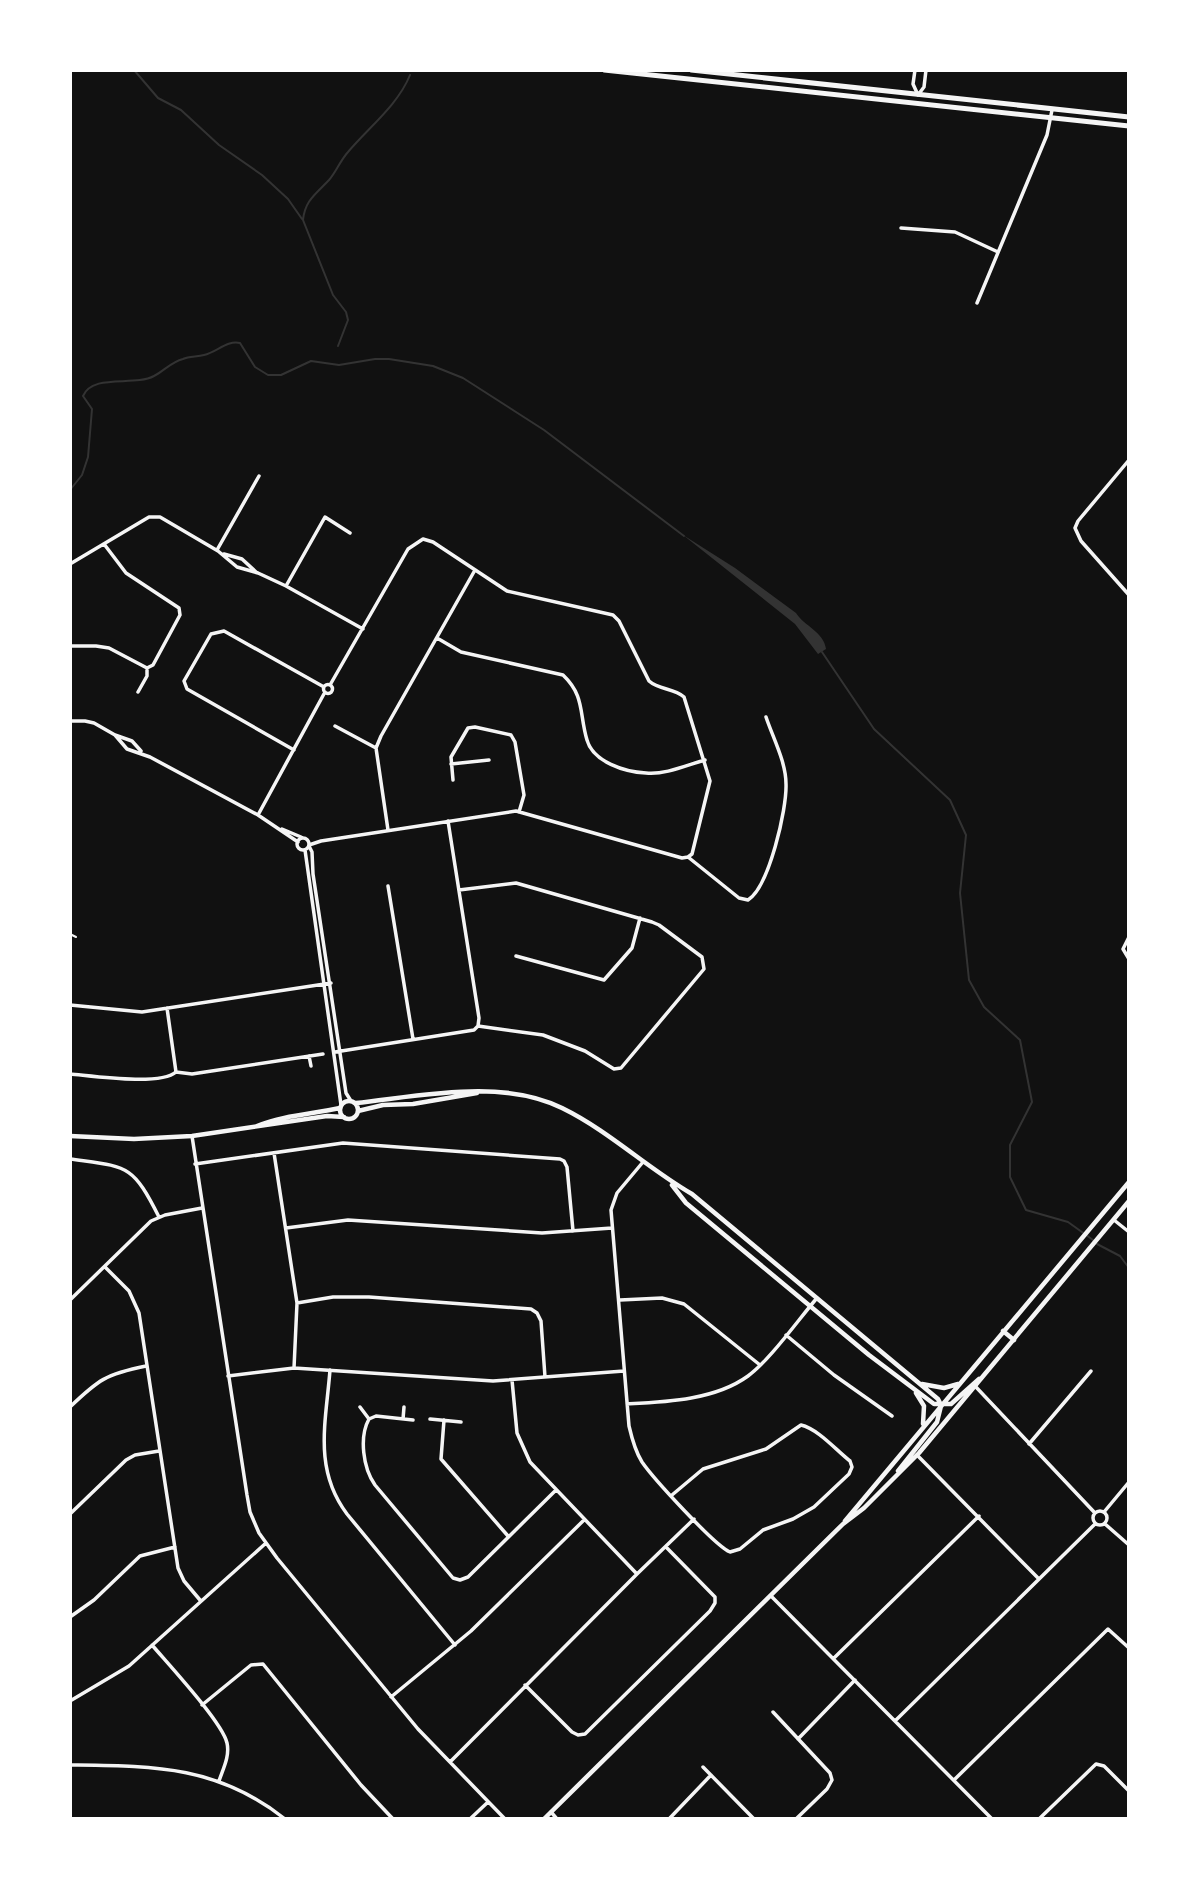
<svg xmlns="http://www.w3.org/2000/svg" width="1199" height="1889" font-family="Inter,sans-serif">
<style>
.water{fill:#333}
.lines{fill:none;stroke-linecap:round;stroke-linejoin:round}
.stream{stroke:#333;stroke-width:2}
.service{stroke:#f5f5f5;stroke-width:2}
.minor{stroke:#f5f5f5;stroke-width:3.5}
.secondary{stroke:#f5f5f5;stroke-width:4.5}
.trunk{stroke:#f5f5f5;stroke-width:5}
</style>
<rect width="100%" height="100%" fill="#111"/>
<path class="water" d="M 683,535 L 735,568 L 796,613 C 804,626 824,632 826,649 L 818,654 L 795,624 Z"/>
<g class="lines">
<path class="stream" d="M 134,70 L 158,98 L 181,110 L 219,145 L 262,175 L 288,199 L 302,219
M 338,346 L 348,320 L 346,312 L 333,295 L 303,220 C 305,200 316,194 329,180 C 336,172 340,161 348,152 C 368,128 398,105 410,75
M 70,490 L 82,475 L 88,457 L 92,409 L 83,396 C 93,373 134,387 154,376 C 164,371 171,362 183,359 C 189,356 197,357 204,355 C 217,352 227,340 240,343 L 255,367 L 268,375 L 281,375 L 311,361 L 339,365 L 375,359 L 389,359 L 433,366 L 463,378 L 544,430 L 684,536
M 822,652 L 874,729 L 950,800 L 966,835 L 960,893 L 969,980 L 984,1007 L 1020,1040 L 1032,1102 L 1010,1145 L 1010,1177 L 1026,1210 L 1068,1222 L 1093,1240
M 1097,1244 L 1120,1256 L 1129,1268"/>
<path class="service" d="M 70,934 L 76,937"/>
<path class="minor" d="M 915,70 L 913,84 L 918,95 L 924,87 L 926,70
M 901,228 L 955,232 L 998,252
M 977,303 L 1047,135 L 1052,110
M 1129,460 L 1078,521 L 1075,528 L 1081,541 L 1129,595
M 104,544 L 126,573 L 179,608 L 180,615 L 153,665 L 147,668 L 147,676 L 138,692
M 217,550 L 259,476
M 224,554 L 242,559 L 256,572
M 70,564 L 149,517 L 160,517 L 218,551 L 237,567 L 258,573 L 286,586 L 363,629
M 286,586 L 325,517 L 350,533
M 437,638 L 461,652 L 563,675 C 585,696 579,713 587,740 C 593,762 625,772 646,773 C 665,775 687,765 705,760
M 70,646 L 96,646 L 109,648 L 147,668
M323.5 689a4.5 4.5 0 1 1 9 0a4.5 4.5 0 1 1-9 0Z
M 330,685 L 408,549 L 423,539 L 433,542 L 507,591 L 613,615 L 619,621 L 649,681 C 659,690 674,688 684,697 L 710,781 L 692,854 L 688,857
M 70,721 L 85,721 L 94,723 L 115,735 L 132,741 L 141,751
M 335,726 L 376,748
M 115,735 L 127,749 L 150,757 L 258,815 L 298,842
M 294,750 L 187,689 L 184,681 L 211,634 L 224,631 L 324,687
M 451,764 L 489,760
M 453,780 L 451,757 L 468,728 L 475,727 L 511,735 L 515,742 L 524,795 L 519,812
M 258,815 L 325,692
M 448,821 L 479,1018 L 478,1026
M 282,829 L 301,837
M 388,830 L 376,748 L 381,736 L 475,570
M297 844a6 6 0 1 1 12 0a6 6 0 1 1-12 0Z
M 309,845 L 321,841 L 516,811 L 682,858 L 688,857
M 309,846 L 312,852 L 313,874 L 346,1093 L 351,1101
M 305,850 L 341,1105
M 688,857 L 739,898 L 748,900 C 769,887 787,809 786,784 C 786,762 773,738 766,717
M 388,886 L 413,1039
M 1129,937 L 1123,949 L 1129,959
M 516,956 L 604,980 L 632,948 L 640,918
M 70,1005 L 142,1012 L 331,983
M 167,1008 L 176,1072
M 335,1052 L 474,1030 L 478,1026 L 543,1035 L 585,1051 L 614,1069 L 621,1068 L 704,969 L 702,957 L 659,925 L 652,922 L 516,883 L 459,890
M 309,1056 L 311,1066
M 70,1074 C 93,1076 160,1086 176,1072 L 192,1074 L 323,1054
M 192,1136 L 247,1495 L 250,1512 L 259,1533 L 277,1558 L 418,1729 L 505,1819
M 274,1153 L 297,1303 L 294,1368
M 70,1159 C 127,1167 132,1163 159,1217
M 643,1162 L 617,1193 L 611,1210 L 629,1426 C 632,1439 635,1451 642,1462 C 653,1478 715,1546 730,1552 L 740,1549 L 763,1530 L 793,1519 L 814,1507 L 849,1474 L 852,1467 L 850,1461 C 836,1450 818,1429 801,1425 L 766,1449 L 703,1469 L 672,1495
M 195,1164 L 343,1143 L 560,1159 L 564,1161 L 567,1167 L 573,1231
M 1114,1220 L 1129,1232
M 286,1228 L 348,1220 L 542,1233 L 612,1228
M 105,1267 L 129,1291 L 139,1313 L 178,1568 L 184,1581 L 200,1600
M 70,1300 L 151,1221 L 165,1215 L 202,1208
M 620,1300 L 662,1298 L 684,1304 L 760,1365
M 297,1303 L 333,1297 L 369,1297 L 531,1309 L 537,1313 L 541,1321 L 545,1377
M 786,1335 L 834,1375 L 892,1416
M 330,1370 C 326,1422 313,1469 347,1514 L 455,1645
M 228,1376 L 294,1368 L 493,1381 L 624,1371
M 512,1380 L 517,1433 L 530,1462 L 636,1573
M 975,1386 L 1095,1513
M 627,1404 C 666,1402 715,1400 748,1376 C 770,1360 798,1320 817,1298
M 70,1407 C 98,1380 106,1374 146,1366
M 360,1407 L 369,1419
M 403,1419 L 404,1407
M 430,1419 L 461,1422
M 413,1420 L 376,1416 L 369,1419 C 359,1437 363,1468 375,1485 L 453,1578 L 460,1580 L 468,1577 L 556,1490
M 444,1420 L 441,1459 L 508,1536
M 1029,1444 L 1091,1371
M 917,1455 L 1038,1578
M1093 1518a7 7 0 1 1 14 0a7 7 0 1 1-14 0Z
M 1104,1512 L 1129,1482
M 70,1514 L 126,1460 L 135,1455 L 159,1451
M 1105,1524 L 1129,1545
M 771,1596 L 992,1819
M 70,1617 L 94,1600 L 140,1556 L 175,1547
M 152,1645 C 169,1665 222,1722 227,1743 C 230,1756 223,1769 219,1781
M 834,1658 L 979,1516
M 525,1685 L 572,1732 L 578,1735 L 585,1734 L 710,1611 L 715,1603 L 715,1597 L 666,1547
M 391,1697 L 471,1631 L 584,1520
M 70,1701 L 129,1666 L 266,1543
M 202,1705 L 251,1665 L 263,1664 L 361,1785 L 393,1819
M 773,1712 L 830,1773 L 832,1780 L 827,1789 L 796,1819
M 895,1721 L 1095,1524
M 798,1739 L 855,1680
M 450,1762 L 637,1574 L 694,1519
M 70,1765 C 152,1766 217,1765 285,1819
M 703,1767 L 754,1819
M 954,1780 L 1108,1629 L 1129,1648
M 551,1812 L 557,1819
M 470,1819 L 488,1802
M 669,1819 L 711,1775
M 1039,1819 L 1096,1764 L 1104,1766 L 1129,1791"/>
<path class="secondary" d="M340 1110a9 9 0 1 1 18 0a9 9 0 1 1-18 0Z
M 356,1103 C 421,1096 502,1078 562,1108 C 609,1131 647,1168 692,1194 L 938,1399 L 941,1405
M 358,1111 L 383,1105 L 413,1104 L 477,1093
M 257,1126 C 284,1115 313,1114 340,1108
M 70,1136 L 134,1139 L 192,1136 L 327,1116 L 344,1117
M 672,1185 L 686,1203 L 869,1355 L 934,1404 L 951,1404 L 979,1379
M 1003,1331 L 1014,1340
M 922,1384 L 944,1388 L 958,1384
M 916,1393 L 924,1406 L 923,1424
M 898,1471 L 937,1422 L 941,1406
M 845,1521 L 1129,1182
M 544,1819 L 843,1524 L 864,1508 L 919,1453 L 1129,1201"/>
<path class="trunk" d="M 604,70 L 1129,126
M 691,70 L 1129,117"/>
</g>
<rect width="1199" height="1889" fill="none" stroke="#ffffff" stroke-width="144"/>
</svg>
